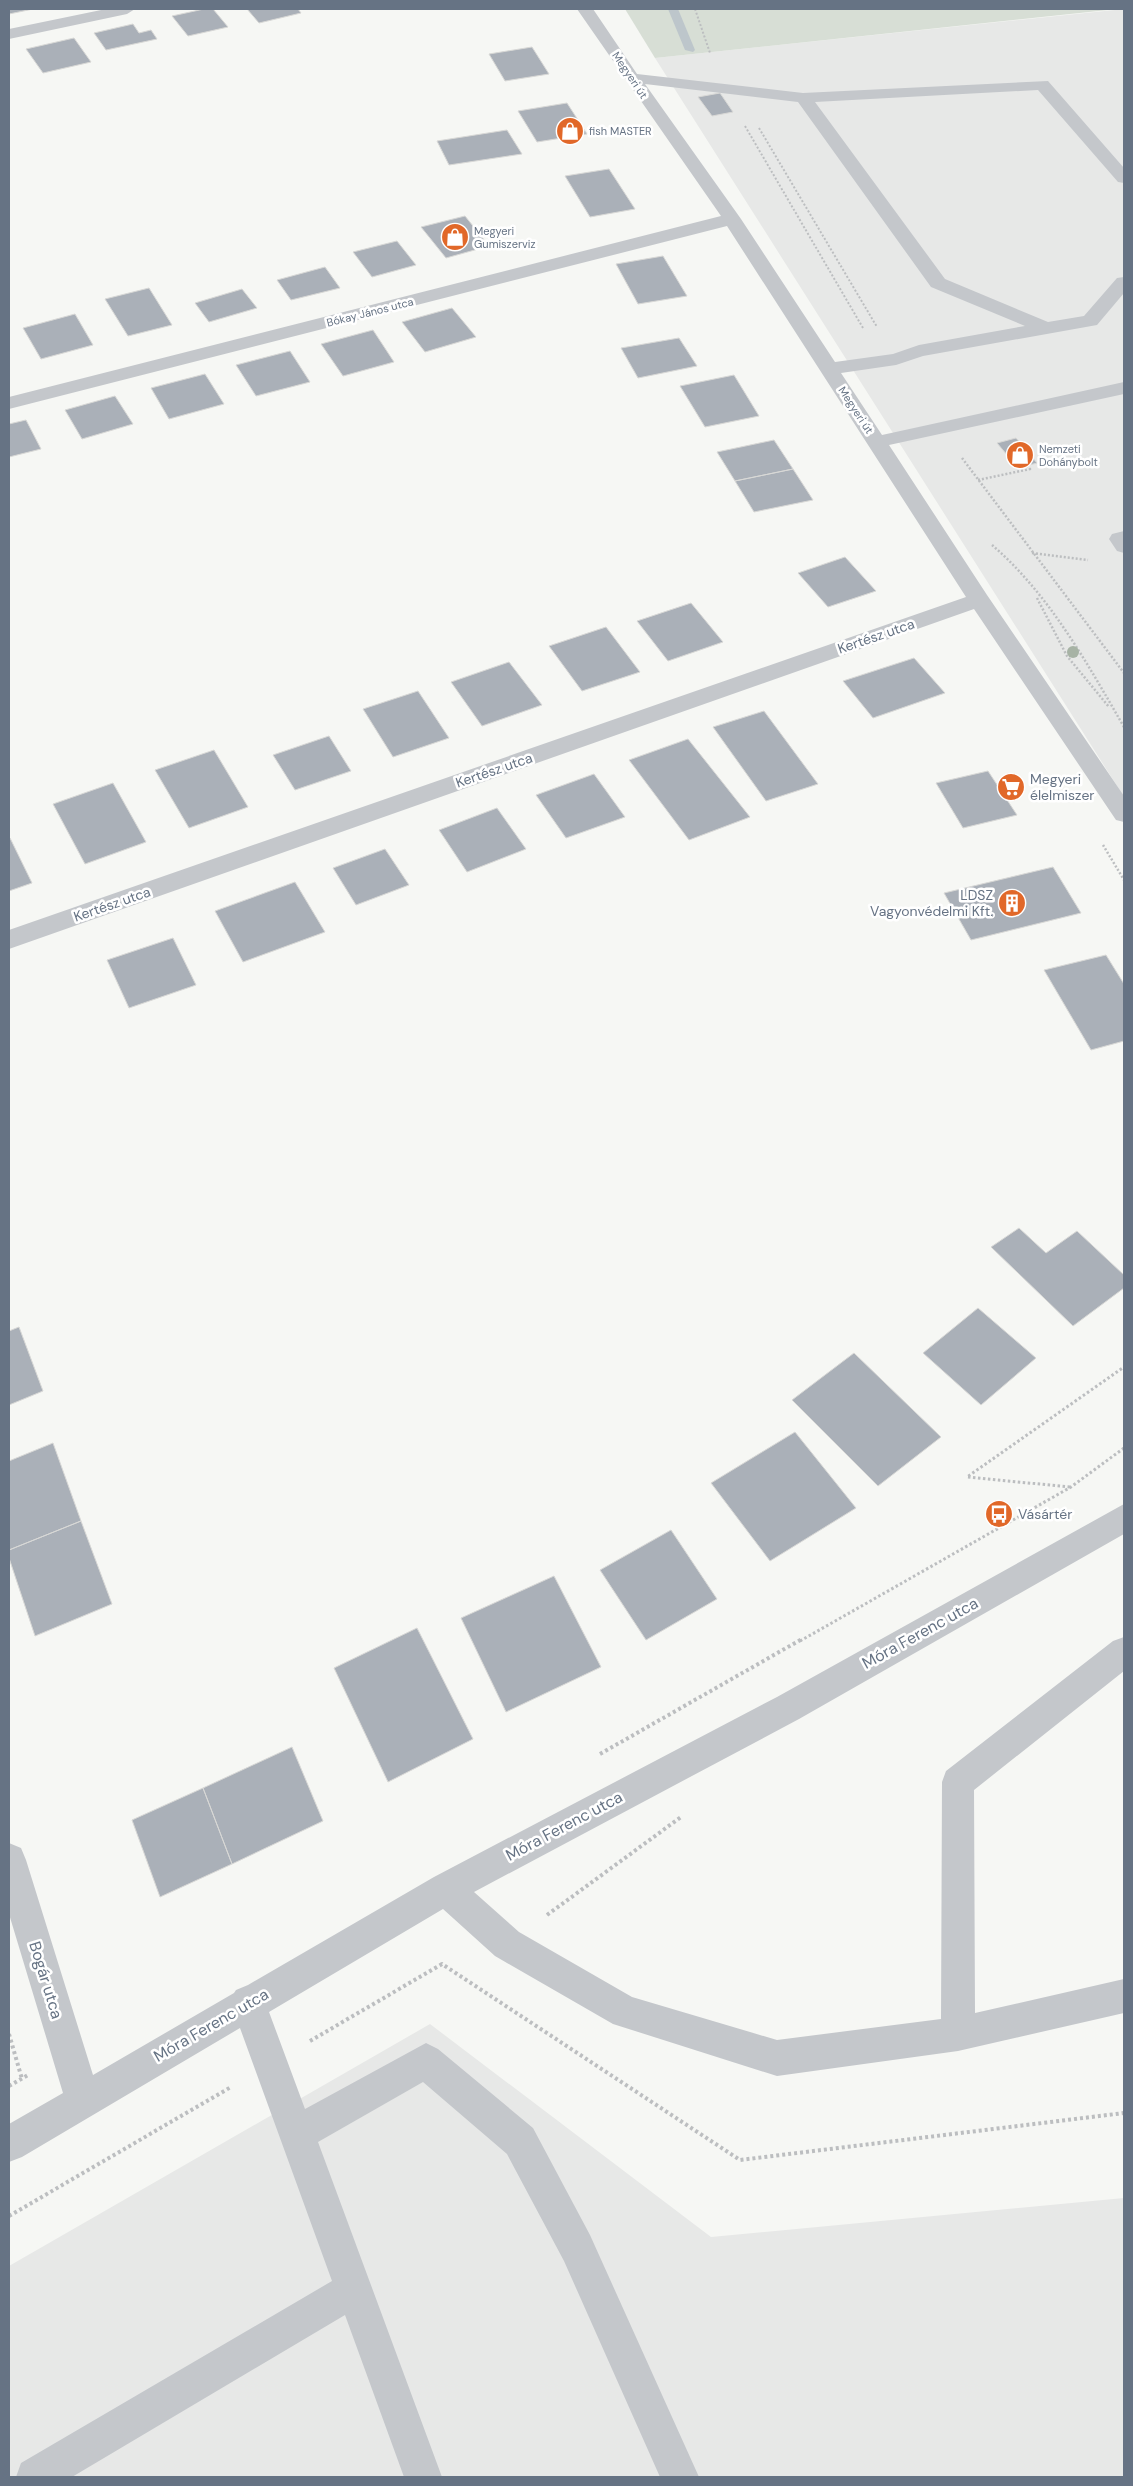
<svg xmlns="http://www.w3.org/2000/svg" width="1133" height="2486" font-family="'DM Sans',sans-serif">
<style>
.built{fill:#e7e8e7}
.green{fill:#d7ded5}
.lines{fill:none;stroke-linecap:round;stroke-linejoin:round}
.stream{fill:#bdc6cb;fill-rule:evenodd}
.building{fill:#aab0b8;stroke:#d8d8d6}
.path-far3{stroke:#bcbec0;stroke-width:2;stroke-dasharray:2 2;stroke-linecap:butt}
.path-far2{stroke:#bcbec0;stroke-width:2.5;stroke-dasharray:2 2;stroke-linecap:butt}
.path-far1{stroke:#bcbec0;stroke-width:3;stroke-dasharray:2.5 2.5;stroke-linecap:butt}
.path{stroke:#bcbec0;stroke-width:4;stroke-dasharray:3 3;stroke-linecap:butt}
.minor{fill:#c4c7cb;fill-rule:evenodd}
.tree{fill:#a7b3a5}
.labels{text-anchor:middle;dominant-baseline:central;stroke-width:5;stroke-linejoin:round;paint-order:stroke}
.far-street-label{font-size:11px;fill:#667384;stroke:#fff}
.far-poi-label{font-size:11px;fill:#667384;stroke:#fff;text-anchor:start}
.street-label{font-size:14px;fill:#667384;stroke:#fff}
.poi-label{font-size:14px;fill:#667384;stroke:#fff;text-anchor:start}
.near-street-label{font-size:16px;fill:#667384;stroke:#fff}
</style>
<rect width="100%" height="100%" fill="#f6f7f4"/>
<path class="built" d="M 1124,9 L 1124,797 L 655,58 Z
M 430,2024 L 711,2237 L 1124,2198 L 1124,2477 L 9,2477 L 9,2266 Z"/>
<path class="green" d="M 625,9 L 1117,9 L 655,58 Z"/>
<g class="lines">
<path class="stream" d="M 668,9 L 678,9 L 695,50 L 693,52 L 685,50 Z"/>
</g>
<path class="building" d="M 9,9 L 33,9 L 9,14 Z
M 204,9 L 213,9 L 228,27 L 188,36 L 172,16 Z
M 247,9 L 298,9 L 301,13 L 259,23 Z
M 133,24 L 139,33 L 151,30 L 157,39 L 106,50 L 94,33 Z
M 74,38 L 91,62 L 43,73 L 26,49 Z
M 532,47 L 549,74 L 505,81 L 489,54 Z
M 720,93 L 733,112 L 712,116 L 698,97 Z
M 567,103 L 587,134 L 537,142 L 518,111 Z
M 507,130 L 522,154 L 449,165 L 437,141 Z
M 609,169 L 635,209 L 590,217 L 565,176 Z
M 465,216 L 489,246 L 446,258 L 421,227 Z
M 397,241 L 416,265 L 372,277 L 353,252 Z
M 663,256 L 687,296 L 638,304 L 616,264 Z
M 325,267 L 340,288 L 291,300 L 277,280 Z
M 149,288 L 172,325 L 128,336 L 105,299 Z
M 242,289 L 257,308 L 209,322 L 195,303 Z
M 452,308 L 476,337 L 425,352 L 402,322 Z
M 75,314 L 93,345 L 41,359 L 23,328 Z
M 373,330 L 394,362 L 343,376 L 321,344 Z
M 679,338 L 697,366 L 638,378 L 621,348 Z
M 290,351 L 310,382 L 256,396 L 236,365 Z
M 205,374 L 224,404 L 169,419 L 151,388 Z
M 734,375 L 759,416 L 705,427 L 680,386 Z
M 115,396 L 133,424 L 82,439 L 65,410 Z
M 26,420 L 41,449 L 9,457 L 9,424 Z
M 1016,438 L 1037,463 L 1018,468 L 997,443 Z
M 774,440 L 793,469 L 735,481 L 717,452 Z
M 793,469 L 813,500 L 754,512 L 735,481 Z
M 845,557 L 876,591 L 828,607 L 798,573 Z
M 691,603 L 723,642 L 668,661 L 637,621 Z
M 606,627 L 640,672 L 582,691 L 549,646 Z
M 914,658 L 945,693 L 873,718 L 843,681 Z
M 509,662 L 542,705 L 482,726 L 451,682 Z
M 418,691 L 449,738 L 393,757 L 363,709 Z
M 764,711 L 818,784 L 766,801 L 713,727 Z
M 329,736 L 351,771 L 295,790 L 273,755 Z
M 688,739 L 750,817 L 689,840 L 629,760 Z
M 214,750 L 248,807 L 189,828 L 155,770 Z
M 988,771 L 1017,815 L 963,828 L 936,783 Z
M 594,774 L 625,817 L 566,838 L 536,795 Z
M 113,783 L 146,842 L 85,864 L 53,804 Z
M 497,808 L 526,849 L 467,872 L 439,830 Z
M 10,838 L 32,883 L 9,891 L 9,839 Z
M 385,849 L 409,885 L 356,905 L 333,868 Z
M 1053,867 L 1081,913 L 971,940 L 944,893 Z
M 295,882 L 325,932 L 243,962 L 215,911 Z
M 173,938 L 196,985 L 129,1008 L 107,960 Z
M 1106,955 L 1124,984 L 1124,1041 L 1091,1050 L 1044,970 Z
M 1019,1228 L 1046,1253 L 1077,1231 L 1124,1275 L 1124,1288 L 1073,1326 L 991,1247 Z
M 978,1308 L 1036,1358 L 981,1405 L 923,1353 Z
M 19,1327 L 43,1391 L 9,1405 L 9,1331 Z
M 854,1353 L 941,1437 L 878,1486 L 792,1400 Z
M 795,1432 L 856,1508 L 770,1561 L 711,1483 Z
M 53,1443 L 81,1521 L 9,1550 L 9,1461 Z
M 81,1521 L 112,1604 L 35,1636 L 9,1558 L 9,1550 Z
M 671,1530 L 717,1599 L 646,1640 L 600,1570 Z
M 554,1576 L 601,1667 L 506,1712 L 461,1618 Z
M 417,1628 L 473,1739 L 388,1782 L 334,1668 Z
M 292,1747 L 323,1821 L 232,1864 L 203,1788 Z
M 203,1788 L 232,1864 L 160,1897 L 132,1820 Z"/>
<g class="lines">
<path class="path-far3" d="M 695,9 L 710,53
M 745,126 L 863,328
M 759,128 L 877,327"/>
<path class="path-far2" d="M 962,458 L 1124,673
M 978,480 L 1030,469 L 1027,466
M 992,545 C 1049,594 1087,663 1124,727
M 1032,553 L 1088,560
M 1037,598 L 1067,656 L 1109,707
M 1103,845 L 1124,880"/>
<path class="path-far1" d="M 1070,1487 L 967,1477 L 1124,1367
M 800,1641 L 1071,1487 L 1124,1448"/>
<path class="path" d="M 600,1754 L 802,1639
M 547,1915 L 681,1817
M 9,2034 L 22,2079
M 310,2041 L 442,1964 L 740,2160 L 1124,2113
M 9,2086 L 28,2075
M 9,2216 L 231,2087"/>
<path class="minor" d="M 106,9 L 135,9 L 127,14 L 9,39 L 9,29 Z
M 577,9 L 593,9 L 637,74 L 803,93 L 1048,81 L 1124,168 L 1124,183 L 1118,182 L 1038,90 L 815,102 L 945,279 L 1048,322 L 1084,316 L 1117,278 L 1124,277 L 1124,293 L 1097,325 L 923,356 L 896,365 L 841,373 L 882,435 L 1124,382 L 1124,394 L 889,445 L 987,595 L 1124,796 L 1124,822 L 1116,820 L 974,609 L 9,949 L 9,930 L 966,597 L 727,226 L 9,409 L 9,397 L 721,216 ZM 645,84 L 798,102 L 931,287 L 1025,326 L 919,345 L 893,354 L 835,362 L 741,219 Z
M 1124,531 L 1124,553 L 1117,551 L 1109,539 L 1112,534 Z
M 1124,1504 L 1124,1534 L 799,1719 L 474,1892 L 519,1932 L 632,1997 L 777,2040 L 941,2019 L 942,1782 L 946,1771 L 1113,1641 L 1124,1637 L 1124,1671 L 974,1790 L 975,2013 L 1124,1979 L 1124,2013 L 958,2051 L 777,2076 L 613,2024 L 495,1956 L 443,1909 L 269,2012 L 305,2109 L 426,2043 L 438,2049 L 533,2128 L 590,2235 L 699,2477 L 660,2477 L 564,2261 L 507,2154 L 423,2082 L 318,2142 L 442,2477 L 404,2477 L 345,2315 L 72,2477 L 16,2477 L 21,2463 L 332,2281 L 240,2028 L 22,2157 L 9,2162 L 9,2124 L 63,2093 L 9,1914 L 9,1843 L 21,1848 L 26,1860 L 93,2075 L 234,1993 L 236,1990 L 248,1985 L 434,1877 L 777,1697 Z"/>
</g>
<circle class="tree" cx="1073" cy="652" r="6"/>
<defs>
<g id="shop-disc" transform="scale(1.4375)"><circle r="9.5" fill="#e16829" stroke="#fff"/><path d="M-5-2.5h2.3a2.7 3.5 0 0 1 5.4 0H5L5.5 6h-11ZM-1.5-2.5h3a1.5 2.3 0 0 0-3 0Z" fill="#fff"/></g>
<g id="supermarket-disc" transform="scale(1.4375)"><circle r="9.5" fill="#e16829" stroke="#fff"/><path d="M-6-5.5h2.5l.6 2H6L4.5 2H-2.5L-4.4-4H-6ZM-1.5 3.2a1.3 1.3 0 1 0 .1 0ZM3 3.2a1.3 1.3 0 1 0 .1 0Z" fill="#fff"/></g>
<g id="building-disc" transform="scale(1.4375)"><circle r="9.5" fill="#e16829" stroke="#fff"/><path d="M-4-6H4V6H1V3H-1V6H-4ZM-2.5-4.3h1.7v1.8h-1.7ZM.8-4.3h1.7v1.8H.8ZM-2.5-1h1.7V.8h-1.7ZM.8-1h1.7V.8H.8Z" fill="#fff"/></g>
<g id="bus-disc" transform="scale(1.4375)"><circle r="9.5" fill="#e16829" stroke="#fff"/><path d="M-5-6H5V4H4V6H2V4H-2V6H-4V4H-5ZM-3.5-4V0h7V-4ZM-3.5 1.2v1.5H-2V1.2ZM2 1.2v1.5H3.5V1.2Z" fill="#fff"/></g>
</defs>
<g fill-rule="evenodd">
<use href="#shop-disc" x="570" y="131"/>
<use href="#shop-disc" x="455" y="237"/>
<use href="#shop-disc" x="1020" y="455"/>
<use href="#supermarket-disc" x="1011" y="787"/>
<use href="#building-disc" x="1012" y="903"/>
<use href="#bus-disc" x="999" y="1514"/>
</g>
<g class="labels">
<g class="far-street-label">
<text transform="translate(630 75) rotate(56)">Megyeri út</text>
<text transform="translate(370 312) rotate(-14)">Bókay János utca</text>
<text transform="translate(856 410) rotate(57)">Megyeri út</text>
</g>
<g class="far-poi-label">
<text x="589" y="131">fish MASTER</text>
<text x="474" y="231">Megyeri<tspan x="474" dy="13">Gumiszerviz</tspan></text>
<text x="1039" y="449">Nemzeti<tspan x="1039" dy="13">Dohánybolt</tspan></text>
</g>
<g class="street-label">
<text transform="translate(876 636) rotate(-19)">Kertész utca</text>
<text transform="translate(494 770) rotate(-19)">Kertész utca</text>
<text transform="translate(112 904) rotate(-19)">Kertész utca</text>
</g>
<g class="poi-label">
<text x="1030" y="779">Megyeri<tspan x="1030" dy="16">élelmiszer</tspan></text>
<text x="993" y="895" text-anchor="end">LDSZ<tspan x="993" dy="16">Vagyonvédelmi Kft.</tspan></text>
<text x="1018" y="1514">Vásártér</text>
</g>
<g class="near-street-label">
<text transform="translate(920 1633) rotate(-29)">Móra Ferenc utca</text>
<text transform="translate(564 1826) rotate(-28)">Móra Ferenc utca</text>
<text transform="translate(46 1980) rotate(73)">Bogár utca</text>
<text transform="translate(211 2025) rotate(-30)">Móra Ferenc utca</text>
</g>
</g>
<rect width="1133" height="2486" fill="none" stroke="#667384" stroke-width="20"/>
</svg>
